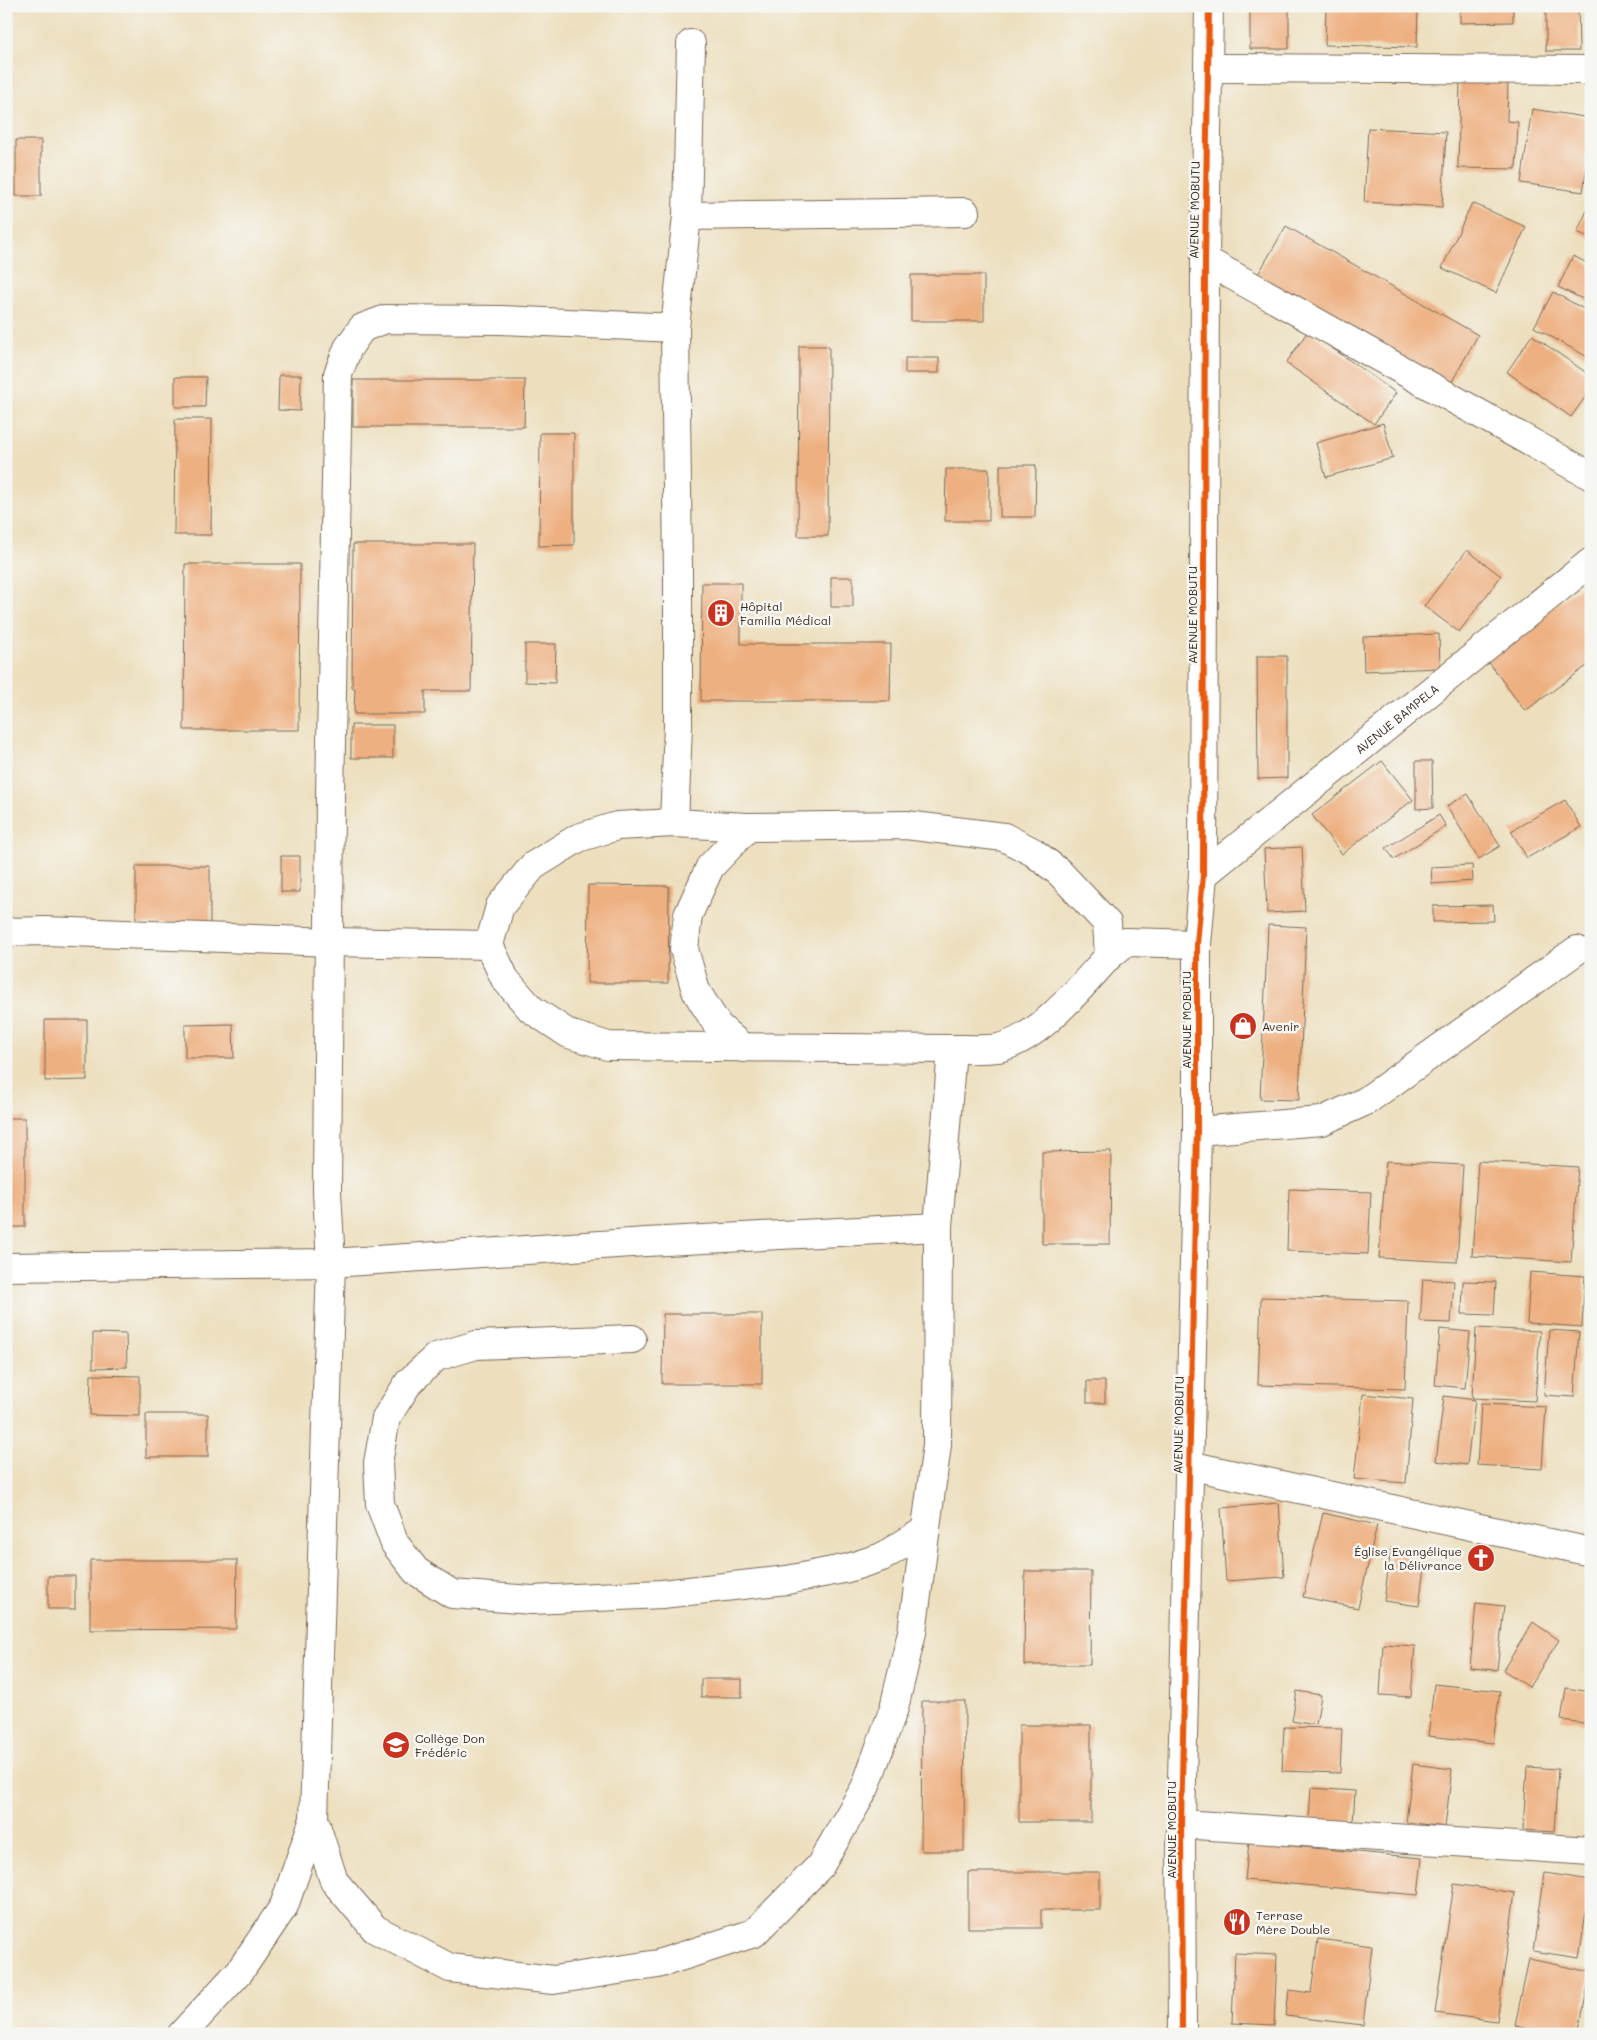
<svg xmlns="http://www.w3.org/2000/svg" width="1597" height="2040" font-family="Mali,sans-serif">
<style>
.building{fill:#eeb081}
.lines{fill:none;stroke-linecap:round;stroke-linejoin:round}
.minor-casing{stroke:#796956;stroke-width:30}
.minor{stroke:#fff;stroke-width:28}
.cycleway-casing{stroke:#f6f6f2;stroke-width:9}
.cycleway{stroke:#e8590c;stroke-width:6}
.labels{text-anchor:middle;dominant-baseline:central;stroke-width:5;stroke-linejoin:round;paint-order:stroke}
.street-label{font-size:12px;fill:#3b2a1e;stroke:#f6f6f2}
.poi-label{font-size:12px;fill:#3b2a1e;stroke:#f6f6f2;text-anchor:start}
</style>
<rect width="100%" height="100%" fill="#f6f6f2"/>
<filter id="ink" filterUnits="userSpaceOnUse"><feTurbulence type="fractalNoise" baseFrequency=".02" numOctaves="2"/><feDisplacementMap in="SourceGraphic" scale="10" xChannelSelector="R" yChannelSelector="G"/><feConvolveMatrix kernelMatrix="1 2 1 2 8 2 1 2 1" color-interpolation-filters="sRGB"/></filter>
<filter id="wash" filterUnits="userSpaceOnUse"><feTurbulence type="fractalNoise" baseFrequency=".0096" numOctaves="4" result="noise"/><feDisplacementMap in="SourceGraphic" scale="20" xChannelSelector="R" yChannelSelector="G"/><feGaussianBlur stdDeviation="1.12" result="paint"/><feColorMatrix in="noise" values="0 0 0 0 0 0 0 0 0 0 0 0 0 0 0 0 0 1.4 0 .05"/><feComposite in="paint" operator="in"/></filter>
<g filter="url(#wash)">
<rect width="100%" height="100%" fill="#eddfbe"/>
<g id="blocks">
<path class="building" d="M 1250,6 L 1289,6 L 1289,49 L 1250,49 Z
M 1326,6 L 1418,6 L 1417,47 L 1325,45 Z
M 1460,6 L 1513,6 L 1513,22 L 1460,23 Z
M 1546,6 L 1578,6 L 1579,51 L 1546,51 Z
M 1460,81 L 1508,82 L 1507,121 L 1518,122 L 1516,169 L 1458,168 Z
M 1532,109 L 1591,118 L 1591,139 L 1583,192 L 1521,183 Z
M 1368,128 L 1446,132 L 1442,207 L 1364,202 Z
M 16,140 L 41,140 L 41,196 L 16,196 Z
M 1591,202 L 1591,238 L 1577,232 Z
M 1472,203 L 1526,227 L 1496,293 L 1442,268 Z
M 1286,226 L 1478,335 L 1450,385 L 1257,276 Z
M 1573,256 L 1591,265 L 1591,303 L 1558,287 Z
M 911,275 L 984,275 L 984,321 L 911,321 Z
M 1553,292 L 1591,313 L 1591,359 L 1534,327 Z
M 1308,331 L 1396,393 L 1374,424 L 1286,363 Z
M 1532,335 L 1591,376 L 1591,389 L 1571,417 L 1507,372 Z
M 799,346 L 829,346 L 828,536 L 798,536 Z
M 905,358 L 939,358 L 939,373 L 905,373 Z
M 279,375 L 301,375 L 300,411 L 278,410 Z
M 175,377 L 206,377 L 205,407 L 175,407 Z
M 353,380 L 525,380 L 524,427 L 353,427 Z
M 175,419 L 212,419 L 211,535 L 174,535 Z
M 1383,423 L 1393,458 L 1326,477 L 1316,443 Z
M 540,433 L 574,433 L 574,545 L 539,546 Z
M 1000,465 L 1036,465 L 1035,517 L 1000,517 Z
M 946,469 L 989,469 L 989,521 L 945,521 Z
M 353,544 L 473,544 L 471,691 L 425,691 L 425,714 L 354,714 L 355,688 L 352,688 Z
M 1467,550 L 1501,576 L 1459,632 L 1424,606 Z
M 185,564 L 300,564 L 299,730 L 184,730 Z
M 831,577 L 853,577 L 853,607 L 831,607 Z
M 1591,579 L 1591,663 L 1525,711 L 1484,656 Z
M 702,583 L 741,583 L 741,644 L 891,644 L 890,701 L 701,701 Z
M 1439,634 L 1440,668 L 1364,671 L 1363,637 Z
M 525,644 L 556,644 L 555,683 L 525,682 Z
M 1257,656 L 1287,656 L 1287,778 L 1258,779 Z
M 351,725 L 393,725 L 393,758 L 351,758 Z
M 1382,761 L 1413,800 L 1342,854 L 1312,815 Z
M 1416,761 L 1432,761 L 1433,808 L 1416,809 Z
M 1468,794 L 1500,846 L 1479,859 L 1447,806 Z
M 1565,800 L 1581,827 L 1527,858 L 1511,831 Z
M 1439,815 L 1446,826 L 1394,859 L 1386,848 Z
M 1302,847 L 1305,911 L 1267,913 L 1264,849 Z
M 281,856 L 300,856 L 300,892 L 281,892 Z
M 1472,865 L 1473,881 L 1432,884 L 1431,867 Z
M 136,866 L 210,866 L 210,924 L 136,924 Z
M 588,885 L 669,886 L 668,983 L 587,983 Z
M 1493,905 L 1494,921 L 1433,922 L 1433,906 Z
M 1268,925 L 1306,927 L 1299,1100 L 1260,1099 Z
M 45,1020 L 87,1020 L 87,1080 L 45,1081 Z
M 233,1024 L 234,1058 L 185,1058 L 185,1025 Z
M 6,1118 L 25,1118 L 25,1227 L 6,1227 Z
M 1111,1151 L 1110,1244 L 1042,1244 L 1042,1152 Z
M 1386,1161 L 1463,1165 L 1457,1262 L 1379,1258 Z
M 1478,1161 L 1578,1167 L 1571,1262 L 1472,1256 Z
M 1289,1189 L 1371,1192 L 1368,1254 L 1287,1251 Z
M 1530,1272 L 1585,1276 L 1582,1327 L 1527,1323 Z
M 1423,1279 L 1454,1281 L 1451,1323 L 1420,1322 Z
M 1463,1281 L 1496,1282 L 1494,1315 L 1462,1314 Z
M 1261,1297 L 1408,1301 L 1405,1389 L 1258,1385 Z
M 663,1314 L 762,1314 L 762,1384 L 662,1384 Z
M 1476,1328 L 1540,1331 L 1535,1401 L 1472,1398 Z
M 1440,1329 L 1470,1332 L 1465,1388 L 1435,1385 Z
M 1549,1330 L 1579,1332 L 1574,1397 L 1544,1395 Z
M 93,1333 L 126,1334 L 127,1367 L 93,1368 Z
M 91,1375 L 140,1376 L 140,1416 L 90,1415 Z
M 1087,1381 L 1105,1381 L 1105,1403 L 1087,1403 Z
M 1363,1394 L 1413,1399 L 1406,1483 L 1354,1479 Z
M 1444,1396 L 1475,1400 L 1467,1465 L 1436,1461 Z
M 1481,1404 L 1546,1407 L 1542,1469 L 1477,1465 Z
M 146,1414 L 208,1414 L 208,1457 L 146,1457 Z
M 1279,1503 L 1284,1577 L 1226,1581 L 1221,1508 Z
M 1323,1513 L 1377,1525 L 1358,1608 L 1303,1597 Z
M 1391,1548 L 1426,1552 L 1419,1606 L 1384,1601 Z
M 90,1560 L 237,1560 L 236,1629 L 90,1630 Z
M 1025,1571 L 1091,1571 L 1090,1665 L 1024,1665 Z
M 48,1576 L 75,1576 L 75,1609 L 48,1609 Z
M 1476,1603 L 1504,1606 L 1497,1670 L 1470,1668 Z
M 1533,1622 L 1559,1640 L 1529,1687 L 1503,1670 Z
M 1383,1644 L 1415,1646 L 1411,1697 L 1380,1695 Z
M 701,1679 L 742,1679 L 742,1697 L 701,1697 Z
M 1434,1684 L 1500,1691 L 1493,1743 L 1428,1736 Z
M 1566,1688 L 1591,1692 L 1591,1724 L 1561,1720 Z
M 1297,1691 L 1321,1695 L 1316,1725 L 1292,1721 Z
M 922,1701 L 965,1701 L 964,1851 L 921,1851 Z
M 1019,1725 L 1091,1725 L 1091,1822 L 1019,1822 Z
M 1284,1727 L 1342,1728 L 1340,1773 L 1282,1771 Z
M 1413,1764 L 1452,1769 L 1445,1827 L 1406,1822 Z
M 1527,1767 L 1558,1769 L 1554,1832 L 1523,1830 Z
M 1311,1788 L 1355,1791 L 1353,1823 L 1309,1819 Z
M 1249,1842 L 1422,1858 L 1418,1895 L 1245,1880 Z
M 968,1872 L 1100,1872 L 1100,1910 L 1041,1910 L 1041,1928 L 968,1928 Z
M 1545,1873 L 1591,1880 L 1579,1958 L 1533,1951 Z
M 1454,1884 L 1515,1893 L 1497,2021 L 1435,2013 Z
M 1318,1939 L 1372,1946 L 1363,2025 L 1286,2016 L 1289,1990 L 1311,1993 Z
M 1235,1953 L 1277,1955 L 1274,2025 L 1232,2023 Z
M 1529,1959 L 1591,1972 L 1578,2034 L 1558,2034 L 1515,2025 Z"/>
</g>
</g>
<g filter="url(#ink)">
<use href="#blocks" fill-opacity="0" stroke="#796956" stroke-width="1"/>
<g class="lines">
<g class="minor-casing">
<g id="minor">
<path d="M 1208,68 L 1591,70"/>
<path d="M 687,216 L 965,212"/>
<path d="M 1205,260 L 1591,476"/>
<path d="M 674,823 L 748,827 L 906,825 L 1004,837 L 1033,852 L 1059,872 L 1107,923 L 1109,956 C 1081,986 1040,1039 998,1048 C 984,1050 967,1049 952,1049 L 608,1046 L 569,1034 L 531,1009 L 505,979 L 489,945 L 500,906 L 533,866 L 578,838 L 617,826 Z"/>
<path d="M 674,823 L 678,726 L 678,570 L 675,328 L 687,216 L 691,44"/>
<path id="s1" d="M 1203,875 L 1591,562"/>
<path d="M 6,932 L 46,931 L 330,942 L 489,945"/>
<path d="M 1109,956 L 1126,942 L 1197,944"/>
<path d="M 743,1048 L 718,1026 L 696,991 L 684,949 L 688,915 L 710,867 L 748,827"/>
<path d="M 1197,1131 L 1322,1121 L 1366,1101 L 1577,950"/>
<path d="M 6,1267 L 331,1263 L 646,1242 L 938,1227"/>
<path d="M 632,1339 L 476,1345 L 436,1357 L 409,1382 L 386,1418 L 378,1463 L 380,1504 L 395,1544 L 416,1571 L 452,1594 L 532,1600 L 662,1594 L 787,1580 L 848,1568 L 882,1557 L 926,1530"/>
<path d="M 1188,1465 L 1591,1552"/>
<path d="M 314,1819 L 334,1881 L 375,1929 L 450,1968 L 553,1980 L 658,1964 L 754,1933 L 820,1866 L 865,1788 L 894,1708 L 912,1632 L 937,1445 L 938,1227 L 952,1049"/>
<path d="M 1181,1824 L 1591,1851"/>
<path d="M 182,2034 L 240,1971 L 284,1906 L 314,1819 L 331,1263 L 327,1192 L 330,796 L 338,374 L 348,348 L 362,328 L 386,319 L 501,320 L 675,328"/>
<path d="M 1182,2034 L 1181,1824 L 1197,1131 L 1197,944 L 1203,875 L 1205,260 L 1209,6"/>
</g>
</g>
<use href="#minor" class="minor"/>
<g class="cycleway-casing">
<path id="cycleway" d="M 1182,2034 L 1181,1824 L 1197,1131 L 1197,944 L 1203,875 L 1205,260 L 1209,6"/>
</g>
<use href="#cycleway" class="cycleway"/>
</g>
</g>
<defs>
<g id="building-disc" transform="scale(1.4375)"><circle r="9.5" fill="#c8321e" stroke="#f6f6f2"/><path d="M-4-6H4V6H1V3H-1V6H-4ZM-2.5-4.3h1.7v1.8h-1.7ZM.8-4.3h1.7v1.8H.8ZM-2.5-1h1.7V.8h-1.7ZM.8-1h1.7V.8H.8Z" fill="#fff"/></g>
<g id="shop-disc" transform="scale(1.4375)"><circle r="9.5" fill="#c8321e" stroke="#f6f6f2"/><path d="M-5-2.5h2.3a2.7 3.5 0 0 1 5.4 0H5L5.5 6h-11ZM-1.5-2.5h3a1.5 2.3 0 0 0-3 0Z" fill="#fff"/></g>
<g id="church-disc" transform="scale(1.4375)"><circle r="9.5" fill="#c8321e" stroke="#f6f6f2"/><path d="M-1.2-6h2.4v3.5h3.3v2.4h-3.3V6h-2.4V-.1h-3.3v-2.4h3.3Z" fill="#fff"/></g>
<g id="school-disc" transform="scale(1.4375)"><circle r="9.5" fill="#c8321e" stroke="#f6f6f2"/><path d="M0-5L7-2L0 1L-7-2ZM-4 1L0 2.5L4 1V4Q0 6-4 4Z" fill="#fff"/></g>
<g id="restaurant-disc" transform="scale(1.4375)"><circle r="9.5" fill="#c8321e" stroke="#f6f6f2"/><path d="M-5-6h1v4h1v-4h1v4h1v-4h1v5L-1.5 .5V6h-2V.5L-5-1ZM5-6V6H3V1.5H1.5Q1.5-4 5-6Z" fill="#fff"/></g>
</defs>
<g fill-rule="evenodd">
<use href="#building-disc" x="721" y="613"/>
<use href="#shop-disc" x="1243" y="1026"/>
<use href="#church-disc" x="1481" y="1558"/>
<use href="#school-disc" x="396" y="1745"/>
<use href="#restaurant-disc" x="1237" y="1922"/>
</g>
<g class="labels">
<g class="street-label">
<text transform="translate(1194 210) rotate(-89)">AVENUE MOBUTU</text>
<text transform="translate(1192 615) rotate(-90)">AVENUE MOBUTU</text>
<text stroke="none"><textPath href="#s1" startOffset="249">AVENUE BAMPELA</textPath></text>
<text transform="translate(1186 1020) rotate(-90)">AVENUE MOBUTU</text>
<text transform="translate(1178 1425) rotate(-89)">AVENUE MOBUTU</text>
<text transform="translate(1171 1830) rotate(-90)">AVENUE MOBUTU</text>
</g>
<g class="poi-label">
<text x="740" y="606">Hôpital<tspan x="740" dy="14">Familia Médical</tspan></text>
<text x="1262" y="1026">Avenir</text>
<text x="1462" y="1551" text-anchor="end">Église Evangélique<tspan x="1462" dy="14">la Délivrance</tspan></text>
<text x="415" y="1738">Collège Don<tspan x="415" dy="14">Frédéric</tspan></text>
<text x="1256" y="1915">Terrase<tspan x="1256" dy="14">Mère Double</tspan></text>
</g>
</g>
<rect width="1597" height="2040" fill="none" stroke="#f6f6f2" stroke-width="25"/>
</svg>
